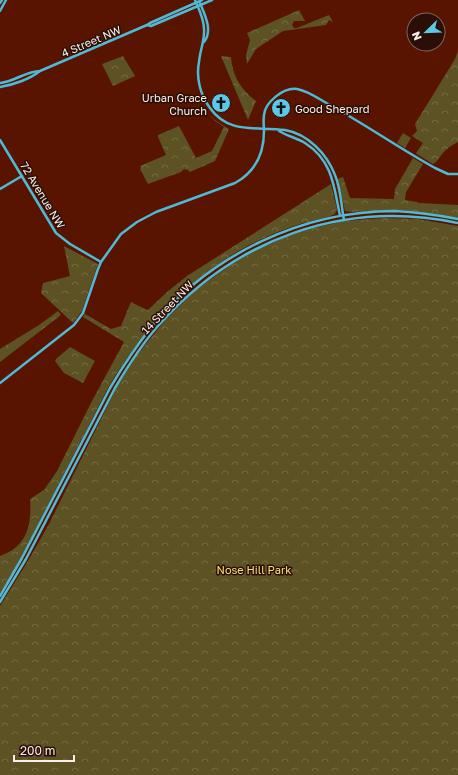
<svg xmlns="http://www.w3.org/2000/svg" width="458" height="775" font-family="'Golos Text',sans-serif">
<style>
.park{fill:url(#park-crowns)}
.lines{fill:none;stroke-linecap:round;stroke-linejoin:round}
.secondary{stroke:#4ebad6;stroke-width:2.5}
.labels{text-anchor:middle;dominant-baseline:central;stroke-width:3;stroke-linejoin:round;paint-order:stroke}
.street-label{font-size:11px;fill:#f9f0ed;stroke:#2b0e05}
.poi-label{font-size:11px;fill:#f9f0ed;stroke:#2b0e05;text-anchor:end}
.park-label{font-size:11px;fill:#f6e27d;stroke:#2b0e05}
</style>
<defs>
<pattern id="park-crowns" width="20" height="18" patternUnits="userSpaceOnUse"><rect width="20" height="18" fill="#5c5223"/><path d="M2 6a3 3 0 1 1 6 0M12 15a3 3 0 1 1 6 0" fill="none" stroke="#746b43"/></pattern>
</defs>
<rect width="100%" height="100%" fill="#591400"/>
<path class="park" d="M 299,10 L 305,21 L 294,21 L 292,25 L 294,28 L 297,28 L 329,15 L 333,22 L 329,20 L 326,25 L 283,31 L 256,49 L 247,64 L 246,55 L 250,40 L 247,33 Z
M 458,51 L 458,142 C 452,145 446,149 442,154 C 439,158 437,162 433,164 L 417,154 L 416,153 L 423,143 L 412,136 L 417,131 L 415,124 L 455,59 Z
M 123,56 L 135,76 L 113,86 L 102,64 Z
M 221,56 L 231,57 C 232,75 241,90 256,101 L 248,120 Z
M 210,115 L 216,121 L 229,129 L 215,161 L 190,172 L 188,170 L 184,169 L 181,172 L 148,184 L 140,169 L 141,168 L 140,166 L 166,155 L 158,137 L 158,135 L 179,126 L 196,158 L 212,151 L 224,127 L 215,121 Z
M 403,133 L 411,138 L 405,148 L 397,143 Z
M 413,158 L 423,164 L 406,192 L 405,200 L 417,202 L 419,203 L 458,205 L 458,218 L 404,210 L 352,212 L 345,211 L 344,207 L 338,179 L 343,177 L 350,198 L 394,199 L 395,189 Z
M 331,184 L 337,209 L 335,214 C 328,218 319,219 312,221 C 298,224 284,229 271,235 C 199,265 149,321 109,386 L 21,558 L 0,593 L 0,556 C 27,547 32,525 30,499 L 44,490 L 57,471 L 92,401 L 124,342 L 83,317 L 85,314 L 111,329 L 121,326 L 131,302 L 147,310 L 149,309 L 167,292 L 187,276 Z
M 384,218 L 418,219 L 458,226 L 458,775 L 0,775 L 0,606 L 28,561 L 49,524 L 118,385 L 137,355 L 167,318 L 196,290 L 232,264 L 257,249 L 288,236 L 309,229 L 344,221 Z
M 64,246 L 98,264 L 82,311 L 73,323 L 41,293 L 43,283 L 70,276 Z
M 58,311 L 61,315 L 0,362 L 0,349 L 39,325 Z
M 70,347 L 95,361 L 83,383 L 64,373 L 55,361 L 56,359 Z"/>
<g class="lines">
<path class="secondary" d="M 195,0 C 199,9 204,19 204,29 C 205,40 200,50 199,62 C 196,77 200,95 210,108 C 229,135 257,126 285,130 C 308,134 327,154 335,175 C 341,189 341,205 344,220
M 0,3 L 2,0
M 200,3 C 205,15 213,31 204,42
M 0,11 L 6,0
M 147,25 L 151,26 L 212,0
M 0,83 C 14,82 26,71 40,71
M 0,87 C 13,85 30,79 40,71 L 147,25 L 150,23 L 202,0
M 279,131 C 287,136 297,138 305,143 C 333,161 334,187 340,216
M 0,140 L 56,233 L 70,244 L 101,262
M 0,189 L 22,176
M 0,383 L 74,325 L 83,313 L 98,269 L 101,262 L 121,234 L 137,222 L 156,212 L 235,183 C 255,172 264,154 264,131 C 264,126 263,120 264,115 C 265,102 284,87 297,89 C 309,91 320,100 330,105 C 366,125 399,148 435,168 L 448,174 L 458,174
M 0,596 L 22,558 L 110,388 C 123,366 137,345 153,325 C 212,254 302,211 395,211 C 416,212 437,215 458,219
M 0,602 L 26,559 L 115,388 C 128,366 141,345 158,326 C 235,239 343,199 458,223"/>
</g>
<defs>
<g id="church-disc" transform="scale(1)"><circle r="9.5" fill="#5ac8e6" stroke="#2b0e05"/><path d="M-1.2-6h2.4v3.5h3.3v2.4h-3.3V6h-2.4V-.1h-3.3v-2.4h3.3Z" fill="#111"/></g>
</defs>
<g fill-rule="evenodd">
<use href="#church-disc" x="221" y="103"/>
<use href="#church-disc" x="281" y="108"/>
</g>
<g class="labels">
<g class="street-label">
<text transform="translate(91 41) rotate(-23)">4 Street NW</text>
<text transform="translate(43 195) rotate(59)">72 Avenue NW</text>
<text transform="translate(167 307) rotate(-46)">14 Street NW</text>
</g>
<g class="poi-label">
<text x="207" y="97">Urban Grace<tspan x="207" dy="13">Church</tspan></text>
<text x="295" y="108" text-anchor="start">Good Shepard</text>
</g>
<g class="park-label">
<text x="254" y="569">Nose Hill Park</text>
</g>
</g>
<g transform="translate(426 32) rotate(247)"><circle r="19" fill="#2b0e05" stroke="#7d6862"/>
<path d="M0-3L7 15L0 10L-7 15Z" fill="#5ac8e6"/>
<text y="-6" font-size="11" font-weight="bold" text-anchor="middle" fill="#f9f0ed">N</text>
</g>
<path d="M14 755v6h60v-6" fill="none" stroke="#f9f0ed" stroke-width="2"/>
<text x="20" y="755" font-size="12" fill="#f9f0ed" stroke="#2b0e05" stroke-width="3" paint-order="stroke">200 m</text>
</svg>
